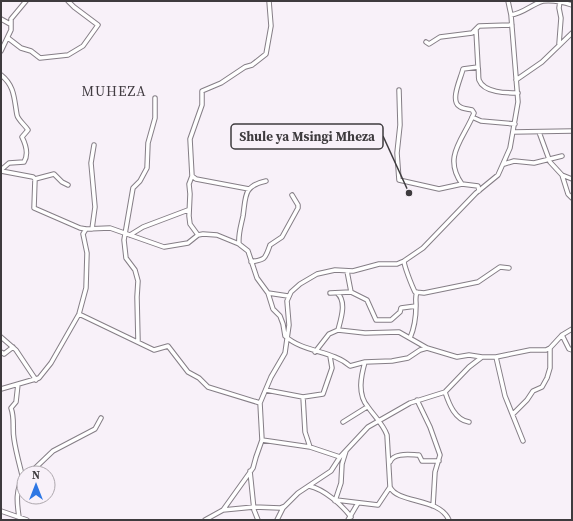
<svg xmlns="http://www.w3.org/2000/svg" width="573" height="521" font-family="'Source Serif 4',serif">
<style>
.lines{fill:none;stroke-linecap:round;stroke-linejoin:round}
.minor-casing{stroke:#857e86;stroke-width:5.5}
.minor{stroke:#fff;stroke-width:3.5}
.labels{text-anchor:middle;dominant-baseline:central;stroke-width:4;stroke-linejoin:round;paint-order:stroke}
.quarter-label{font-size:14px;letter-spacing:1px;fill:#423c42;stroke:#f8f1f9}
.leader{fill:none;stroke:#3e3b3e;stroke-width:1.5}
.callout-dot{fill:#3e3b3e;stroke:#f8f1f9;stroke-width:1.5}
.callout{fill:#f8f1f9;stroke:#3e3b3e;stroke-width:1.5}
.callout-label{font-size:13px;text-anchor:middle;font-weight:bold;fill:#3e3b3e}
</style>
<rect width="100%" height="100%" fill="#f8f1f9"/>
<g class="lines">
<g class="minor-casing">
<path id="minor" d="M 511,15 C 524,13 532,4 543,1 C 553,0 563,2 572,5
M 1,19 L 10,24
M 476,30 L 478,67 L 463,69 C 461,78 450,100 459,106 C 462,109 468,109 472,110 L 474,113 C 464,139 442,156 462,184 L 478,186 L 479,191
M 8,38 L 21,48 L 31,51 L 40,58 L 68,55 L 83,46 L 98,25 L 74,7 L 68,1
M 426,42 L 429,44 L 440,37 L 472,33 L 479,26 L 512,25
M 559,44 L 561,18 L 559,8 L 560,1
M 1,51 L 11,30 L 11,19 L 26,1
M 478,67 C 479,71 478,76 479,80 C 484,93 507,93 518,93
M 1,75 C 15,86 14,99 17,115 C 18,120 25,125 28,130 L 22,137 C 26,145 29,154 24,162 L 9,163 L 1,170
M 516,80 L 542,62 L 572,33
M 399,90 L 400,125 L 397,153 L 399,180 L 439,189 L 462,184
M 472,117 L 481,121 L 515,124
M 513,132 L 572,131
M 539,132 L 550,162 L 562,175 L 568,194 L 572,198
M 504,164 L 514,161 L 534,163 L 562,156
M 1,171 L 33,177 L 35,179 L 34,208 L 80,228 L 86,229 L 110,228 L 164,247 L 188,243 L 198,235 L 203,234 L 217,235 L 239,244 L 248,251 L 257,278 L 268,293 L 273,309 L 280,316 L 283,324 L 285,336 C 304,353 332,350 350,366 L 365,362 L 392,361 L 408,358 L 420,350 L 427,348 L 457,357 L 469,355 L 482,357
M 562,175 L 572,179
M 192,176 L 196,179 L 249,189
M 35,179 L 54,174 L 62,182 L 68,185
M 92,229 L 95,207 L 91,163 L 94,145
M 130,235 L 143,227 L 188,210
M 198,235 L 190,224 L 189,216 L 190,194 L 189,184 L 192,176 L 190,139 L 202,105 L 202,91 L 221,83 L 245,67 L 252,65 L 266,54 L 271,26 L 269,1
M 239,244 C 238,234 241,226 243,216 C 246,196 243,186 266,181
M 404,261 C 404,266 412,286 415,292 L 424,293 L 478,282 L 500,267 L 509,268
M 251,262 C 266,259 265,259 270,245 L 282,237 L 298,208 L 298,205 L 292,195
M 347,271 L 351,292 L 367,300 L 376,320 L 391,320 L 400,312 L 401,308 L 416,306
M 268,293 L 288,296
M 330,293 L 351,292
M 79,314 L 154,350 L 168,346 L 188,372 L 199,378 L 208,387 L 260,403
M 338,330 L 365,333 L 399,332 L 427,348
M 562,335 L 569,349 L 572,350
M 1,337 L 16,350 L 36,380
M 410,338 C 414,329 416,315 416,305 C 416,300 415,297 417,292
M 138,341 L 137,297 L 138,281 L 135,270 L 126,258 L 124,240 L 133,188 L 140,181 L 147,168 L 148,143 L 155,118 L 155,98
M 1,352 L 4,354 L 13,347
M 315,352 L 329,334 L 338,330 C 341,319 347,301 337,293
M 496,357 L 505,396 L 523,441
M 18,384 L 16,402 L 11,408 C 15,419 12,428 14,439 C 16,453 20,466 23,479
M 1,389 L 39,378 L 51,363 L 79,314 L 86,288 L 87,253 L 83,234 L 86,229
M 266,390 L 303,397 L 323,394 L 332,368 L 330,356
M 445,392 C 449,404 455,420 469,422
M 303,397 L 305,432 L 310,447
M 417,400 L 430,427 L 440,455 L 435,472 L 433,506
M 513,414 L 527,400 L 533,391 L 542,387 L 547,378 L 550,368 L 550,348
M 343,422 L 367,407
M 262,440 L 310,447 L 340,457
M 390,462 C 394,452 411,455 419,455 L 422,461 L 439,461
M 250,471 L 254,510 L 258,520
M 30,473 L 53,451 L 95,429 L 101,418
M 309,486 C 324,489 342,505 351,517
M 390,487 C 398,504 439,497 449,520
M 336,500 L 378,505 L 390,487 L 387,435 C 383,424 375,417 368,407 C 357,394 361,376 365,362
M 335,501 L 341,483 L 342,464 L 346,451
M 223,510 L 254,507 L 280,508 L 285,506
M 1,511 L 27,520
M 19,517 C 17,504 15,488 24,478
M 205,520 L 223,510 L 253,468 L 256,457 L 262,440 L 260,403 L 271,377 L 285,353 L 289,325 L 287,301 L 291,292 L 300,284 L 317,274 L 335,270 L 353,271 L 379,264 L 397,264 L 404,261 L 423,248 L 476,193 L 498,175 L 510,148 L 518,102 L 511,15 L 508,1
M 277,520 L 283,508 L 298,493 L 331,471 L 340,457 L 368,427 L 410,403 L 445,392 L 469,367 L 482,357 L 496,357 L 530,350 L 546,350 L 550,348 L 562,335 L 572,329
M 348,520 L 358,503"/>
</g>
<use href="#minor" class="minor"/>
</g>
<g class="labels">
<g class="quarter-label">
<text x="114" y="91">MUHEZA</text>
</g>
</g>
<path class="leader" d="M409 193L383 136"/>
<circle class="callout-dot" cx="409" cy="193" r="4"/>
<rect class="callout" x="231" y="124" width="152" height="25" rx="4"/>
<g class="callout-label">
<text x="307" y="141">Shule ya Msingi Mheza</text>
</g>
<rect width="573" height="521" fill="none" stroke="#3e3b3e" stroke-width="4"/>
<g transform="translate(36 485)"><circle r="19" fill="#f8f1f9" stroke="#aea8ae"/>
<path d="M0-3L7 15L0 10L-7 15Z" fill="#2e77e4"/>
<text y="-6" font-size="11" font-weight="bold" text-anchor="middle" fill="#3e3b3e">N</text>
</g>
</svg>
